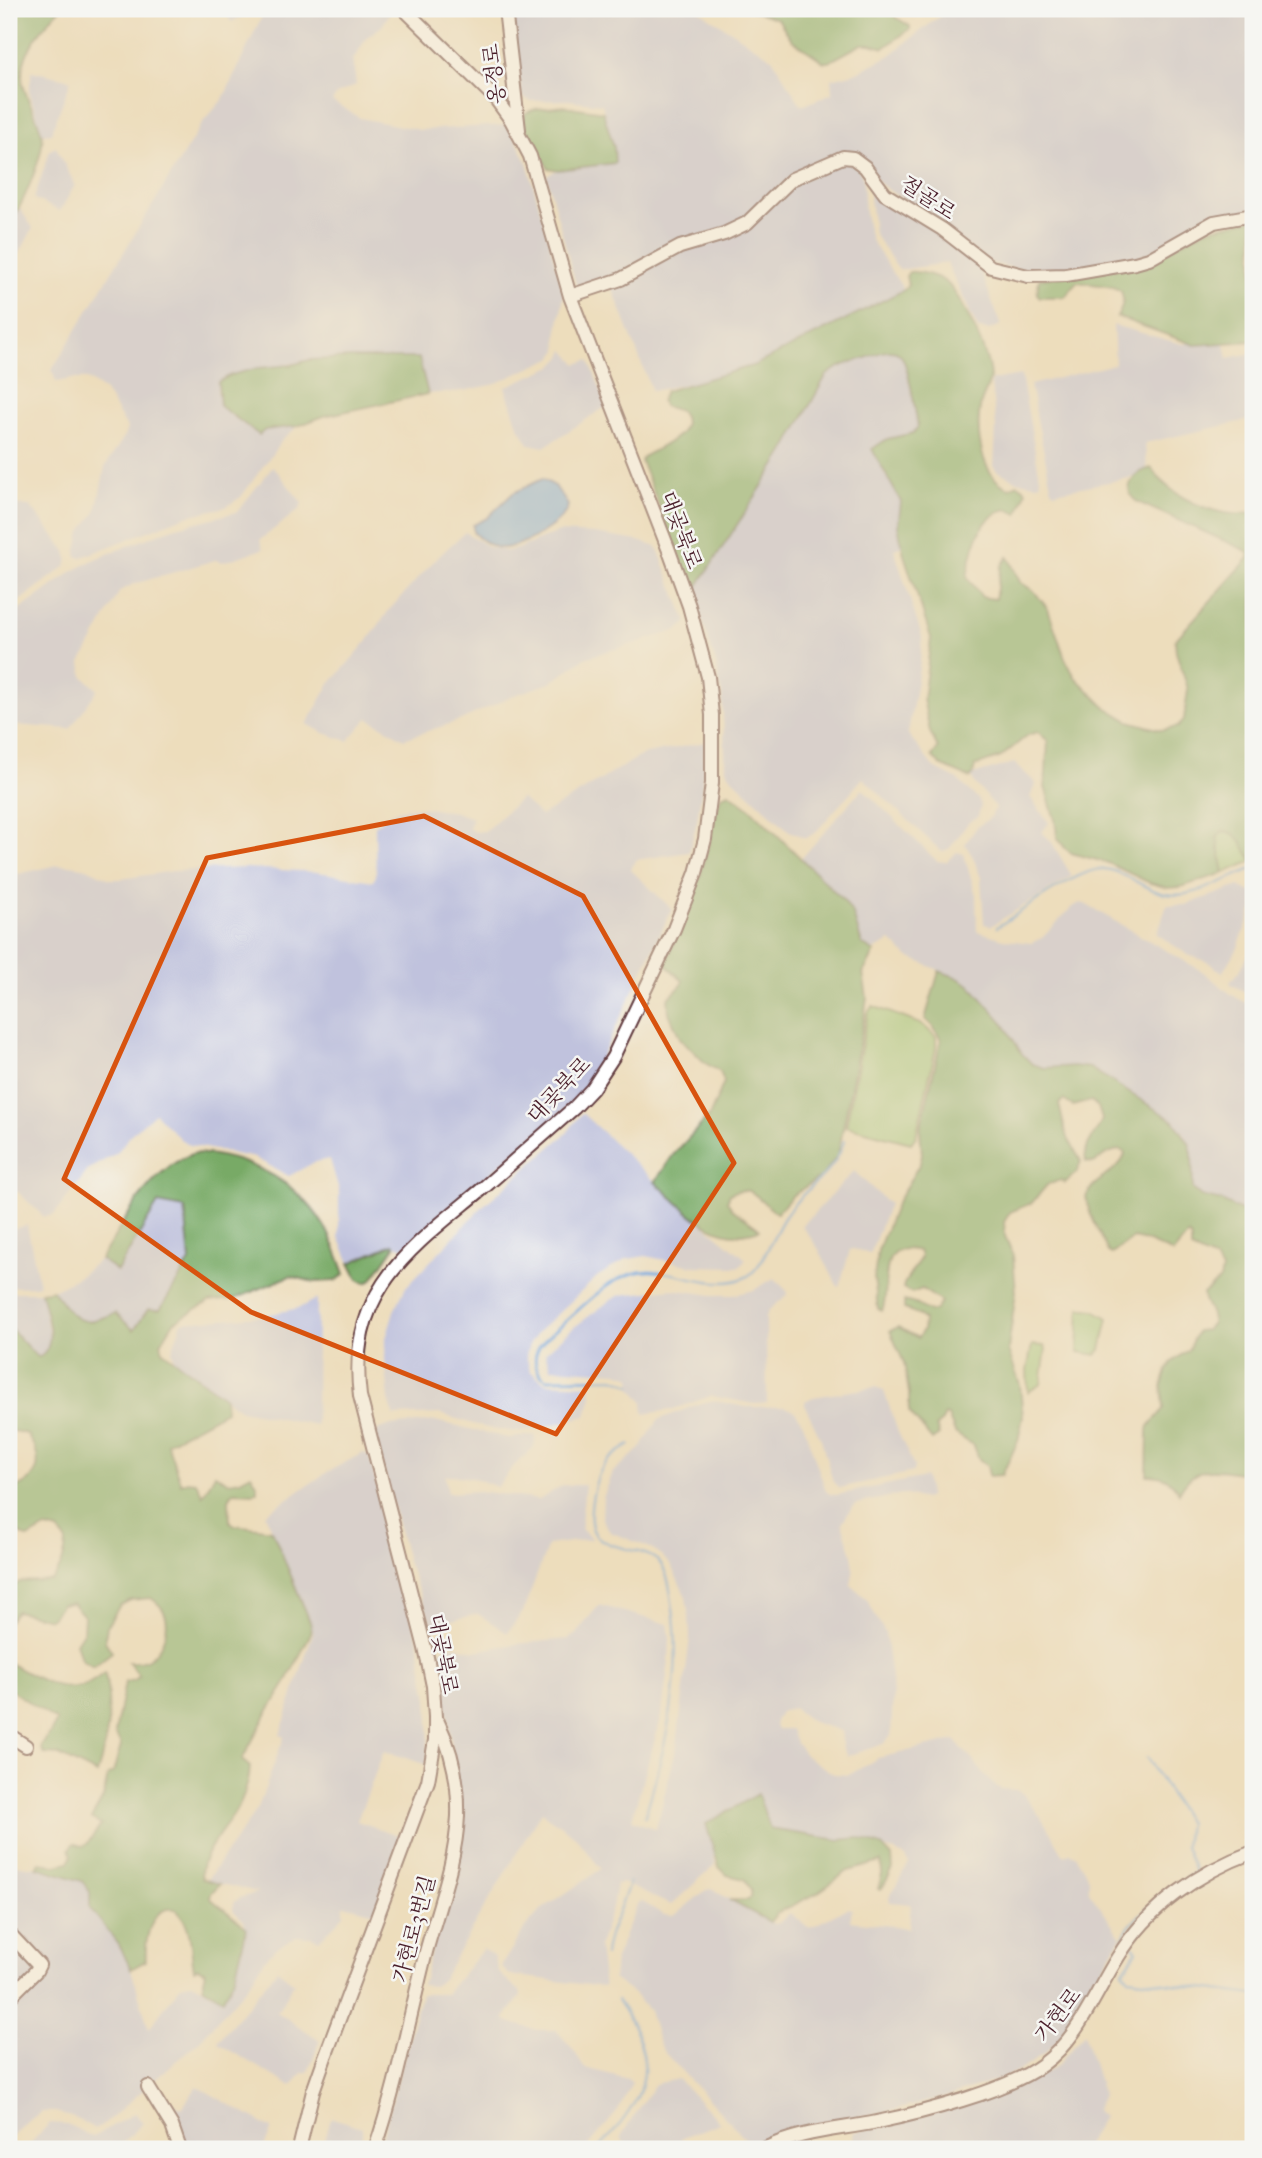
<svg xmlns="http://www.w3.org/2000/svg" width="1262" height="2158" font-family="'IM FELL French Canon','Noto Serif KR',serif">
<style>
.industrial{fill:#c0c2dd}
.green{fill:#95c474;stroke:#707250;stroke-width:2}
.forest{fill:#78aa66;stroke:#616448;stroke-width:2}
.water{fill:#6ca2da;stroke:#5b6082;stroke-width:2}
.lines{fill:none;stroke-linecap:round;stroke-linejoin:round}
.stream{stroke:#6ca2da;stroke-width:2.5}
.minor-casing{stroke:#623c41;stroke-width:16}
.minor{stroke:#fff;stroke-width:12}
.marked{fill:none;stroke:#d8530f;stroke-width:5;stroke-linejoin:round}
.labels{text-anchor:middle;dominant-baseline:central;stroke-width:5;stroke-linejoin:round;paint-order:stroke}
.street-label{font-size:21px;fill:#4a1f2b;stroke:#f6f6f2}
</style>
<rect width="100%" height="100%" fill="#f6f6f2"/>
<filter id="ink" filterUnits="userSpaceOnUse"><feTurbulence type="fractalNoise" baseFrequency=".0143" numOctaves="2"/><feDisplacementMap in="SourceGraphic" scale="14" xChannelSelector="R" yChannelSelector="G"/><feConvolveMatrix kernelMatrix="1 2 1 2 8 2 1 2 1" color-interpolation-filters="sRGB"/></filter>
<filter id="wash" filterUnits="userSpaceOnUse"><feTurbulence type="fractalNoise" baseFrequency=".00686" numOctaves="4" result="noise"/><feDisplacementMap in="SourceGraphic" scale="28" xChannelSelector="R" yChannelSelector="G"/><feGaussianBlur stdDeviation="1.57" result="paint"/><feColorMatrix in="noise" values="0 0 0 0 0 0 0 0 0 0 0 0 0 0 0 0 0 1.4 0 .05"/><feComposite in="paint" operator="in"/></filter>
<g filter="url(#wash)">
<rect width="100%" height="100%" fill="#edddbc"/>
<path class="industrial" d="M 224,9 L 392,9 L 382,26 L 367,37 L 353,60 L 356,85 L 337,94 L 332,101 L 360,118 L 420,130 L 509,125 L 527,162 L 564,294 L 557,336 L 558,350 L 552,358 L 492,385 L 463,391 L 428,394 L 419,358 L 309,360 L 231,375 L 218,382 L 217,390 L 220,406 L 230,415 L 258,435 L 265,430 L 298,426 L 283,439 L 241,497 L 226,507 L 186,516 L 80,558 L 76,555 L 81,532 L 96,512 L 105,467 L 124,437 L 127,428 L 105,391 L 87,379 L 72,379 L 56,382 L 52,370 L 203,122 L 223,99 L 262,16 L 262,13 L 254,11 L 231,22 Z
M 510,9 L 697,9 L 772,58 L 801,105 L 805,105 L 832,93 L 831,79 L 855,73 L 889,56 L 949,9 L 1253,9 L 1253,210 L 1211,218 L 1197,224 L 1152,252 L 1139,257 L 1072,270 L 1030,272 L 991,263 L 883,186 L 849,152 L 839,152 L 796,172 L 747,217 L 724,230 L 669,246 L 648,256 L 623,274 L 577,288 L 546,175 L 558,170 L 615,163 L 614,147 L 602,104 L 568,100 L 531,101 L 522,97 Z
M 32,71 L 71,80 L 51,133 L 43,134 L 33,104 L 29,90 Z
M 56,147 L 75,185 L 60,211 L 34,199 L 50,150 Z
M 846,160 L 859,169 L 863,178 L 865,213 L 871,240 L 904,290 L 755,365 L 707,379 L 652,391 L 612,287 L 676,253 L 723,239 L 795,183 Z
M 875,188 L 954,242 L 974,259 L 979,267 L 1001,325 L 989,330 L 978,329 L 947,263 L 899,270 L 874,234 L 869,189 Z
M 20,209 L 33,228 L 23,247 L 9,265 L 9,224 Z
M 1113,325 L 1182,344 L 1225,344 L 1228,358 L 1253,353 L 1253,419 L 1145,443 L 1147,469 L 1135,477 L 1055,492 L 1052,491 L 1030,385 L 1115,364 Z
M 565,350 L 577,364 L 589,360 L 607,406 L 544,447 L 529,444 L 518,425 L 505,387 L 553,366 L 561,358 Z
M 885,351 L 896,352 L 904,358 L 918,427 L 913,433 L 887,439 L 883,472 L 901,502 L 898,526 L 903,546 L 894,549 L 922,637 L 920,662 L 908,734 L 934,768 L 958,780 L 979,800 L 981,806 L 978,816 L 968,823 L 950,848 L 942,852 L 863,778 L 815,833 L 806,838 L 789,831 L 732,778 L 726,769 L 722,695 L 716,664 L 692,589 L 711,566 L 784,452 L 826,376 L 835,369 Z
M 1021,375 L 1041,483 L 1036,484 L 1018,481 L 997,471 L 994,467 L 996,427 L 991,383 L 992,380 Z
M 273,466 L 302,503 L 300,509 L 260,540 L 263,549 L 223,562 L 215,560 L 185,569 L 134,584 L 120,591 L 81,663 L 83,676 L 97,689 L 96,692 L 70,729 L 14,725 L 9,761 L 9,618 L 73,571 L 95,559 L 173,528 L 237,512 Z
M 9,505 L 30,506 L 66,551 L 68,559 L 66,566 L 9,609 Z
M 465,532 L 488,547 L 507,551 L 517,549 L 559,532 L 595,534 L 638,541 L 657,547 L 687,623 L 678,630 L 585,658 L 550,683 L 517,694 L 461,720 L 404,739 L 368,718 L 348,741 L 324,733 L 307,724 L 329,685 L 369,639 L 389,610 L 435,560 Z
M 705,742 L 702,787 L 697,821 L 689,852 L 635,860 L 631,870 L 672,909 L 603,1054 L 595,1075 L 587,1087 L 566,1108 L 404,1248 L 393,1244 L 350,1263 L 339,1237 L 339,1190 L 330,1159 L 315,1162 L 289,1176 L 255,1158 L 190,1145 L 180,1139 L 155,1113 L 129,1136 L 117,1153 L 89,1169 L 54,1215 L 44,1217 L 17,1191 L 9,1190 L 9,872 L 18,874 L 58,865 L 71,865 L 87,868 L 110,879 L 121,879 L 174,871 L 246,868 L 317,872 L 373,881 L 376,876 L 375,826 L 387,815 L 400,809 L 419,807 L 455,812 L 472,818 L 469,829 L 475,832 L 485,831 L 521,798 L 541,816 L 642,755 Z
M 1014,763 L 1036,783 L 1035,788 L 1030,797 L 1049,823 L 1042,832 L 1051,841 L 1072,876 L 991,926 L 984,924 L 981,878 L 973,857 L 965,844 L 977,827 L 991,817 L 996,807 L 975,784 L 972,777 L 973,775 Z
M 861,790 L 864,790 L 937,861 L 946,862 L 957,852 L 964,854 L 976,895 L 977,931 L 1007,940 L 1031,943 L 1042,938 L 1071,908 L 1080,903 L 1085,904 L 1202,971 L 1232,995 L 1253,1007 L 1253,1217 L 1228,1204 L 1201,1196 L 1193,1189 L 1192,1154 L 1189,1143 L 1184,1133 L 1174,1121 L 1090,1068 L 1074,1066 L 1044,1068 L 1032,1064 L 1022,1054 L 1007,1028 L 974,989 L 965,981 L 908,957 L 891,941 L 873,950 L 862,944 L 850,908 L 800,860 Z
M 1239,886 L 1253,893 L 1253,909 L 1237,950 L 1222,973 L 1210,963 L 1188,955 L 1157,934 L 1167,905 L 1185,905 Z
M 1253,946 L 1253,996 L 1232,985 L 1230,982 L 1239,972 Z
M 582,1113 L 679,1204 L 746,1259 L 741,1266 L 737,1267 L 692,1266 L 646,1256 L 627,1259 L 598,1276 L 536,1334 L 529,1345 L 526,1355 L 530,1371 L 546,1383 L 591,1385 L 592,1397 L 586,1416 L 540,1428 L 517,1432 L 487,1428 L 440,1414 L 394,1416 L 389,1400 L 385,1359 L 386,1338 L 394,1311 L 406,1287 L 483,1206 L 567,1133 Z
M 854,1171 L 889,1204 L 870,1254 L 853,1249 L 850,1250 L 840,1285 L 838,1287 L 818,1248 L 802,1226 Z
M 158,1203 L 185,1208 L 190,1261 L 160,1310 L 135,1330 L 100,1319 L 84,1322 L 72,1317 L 53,1290 L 78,1277 L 100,1259 L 116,1271 Z
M 27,1225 L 39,1284 L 36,1286 L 9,1287 L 9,1230 Z
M 774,1278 L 788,1292 L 786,1296 L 769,1310 L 766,1317 L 767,1403 L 754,1404 L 711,1396 L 671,1410 L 644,1414 L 643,1402 L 631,1387 L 632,1377 L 617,1372 L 551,1368 L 545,1353 L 573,1328 L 611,1300 L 621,1295 L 672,1289 L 712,1295 L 734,1295 L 754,1290 Z
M 9,1292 L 41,1292 L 50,1342 L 48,1351 L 40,1357 L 36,1356 L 9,1327 Z
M 317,1299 L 316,1425 L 241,1410 L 175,1360 L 172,1351 L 182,1322 L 262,1316 L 299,1308 Z
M 877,1387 L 884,1391 L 898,1432 L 914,1466 L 913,1472 L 839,1488 L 833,1482 L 821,1439 L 805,1406 L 805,1401 L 813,1397 Z
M 716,1401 L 746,1407 L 785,1407 L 794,1410 L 803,1423 L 826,1491 L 830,1494 L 836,1495 L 925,1477 L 928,1489 L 929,1497 L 925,1499 L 902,1494 L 856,1504 L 851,1509 L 842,1523 L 852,1554 L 854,1568 L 851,1585 L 866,1598 L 885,1633 L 893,1693 L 891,1736 L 883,1744 L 847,1756 L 843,1749 L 841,1731 L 812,1722 L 793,1708 L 780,1712 L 775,1721 L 776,1729 L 791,1729 L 796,1743 L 806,1756 L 834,1774 L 849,1775 L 878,1758 L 955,1740 L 993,1784 L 1001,1789 L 1016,1790 L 1022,1793 L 1041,1817 L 1064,1855 L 1070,1853 L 1075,1855 L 1089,1878 L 1089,1891 L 1121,1937 L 1063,2035 L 1045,2053 L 1024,2068 L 998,2080 L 943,2098 L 886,2112 L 811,2125 L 757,2146 L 745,2139 L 664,2052 L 659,2044 L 649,2011 L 634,1994 L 613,1979 L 615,1959 L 637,1905 L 641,1901 L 664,1915 L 674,1916 L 706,1890 L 711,1889 L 774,1924 L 779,1923 L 790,1913 L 808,1927 L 813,1926 L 848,1908 L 852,1909 L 850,1921 L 909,1928 L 911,1904 L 890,1902 L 889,1898 L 909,1863 L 906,1857 L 865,1839 L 839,1840 L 770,1829 L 758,1795 L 706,1824 L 714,1851 L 715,1865 L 671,1905 L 622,1883 L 616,1884 L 612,1907 L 599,1946 L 604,1987 L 516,1976 L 508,1974 L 501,1966 L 525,1928 L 541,1910 L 601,1869 L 574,1835 L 541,1812 L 443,1978 L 434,1986 L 422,1985 L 452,1873 L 452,1747 L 440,1659 L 439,1652 L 443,1648 L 454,1645 L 475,1651 L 515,1644 L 568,1639 L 575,1635 L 599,1605 L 668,1624 L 670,1638 L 669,1661 L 661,1718 L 632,1818 L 634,1821 L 656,1829 L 677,1745 L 690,1637 L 689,1618 L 686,1597 L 670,1564 L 653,1549 L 610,1532 L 602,1519 L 603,1498 L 613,1472 L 640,1449 L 658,1420 L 701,1403 Z
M 435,1421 L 508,1438 L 535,1435 L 536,1440 L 533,1448 L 513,1467 L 497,1487 L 477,1479 L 452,1475 L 445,1476 L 448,1493 L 479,1491 L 539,1500 L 563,1485 L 585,1485 L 581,1524 L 582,1530 L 592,1539 L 548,1545 L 523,1612 L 507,1633 L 478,1614 L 432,1625 L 408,1564 L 374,1435 L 379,1429 L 389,1426 Z
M 363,1453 L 369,1455 L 418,1640 L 428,1699 L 429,1724 L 427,1765 L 384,1751 L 357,1821 L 404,1837 L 375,1913 L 344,1905 L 344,1915 L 319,1940 L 311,1937 L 297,1936 L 275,1949 L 266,1958 L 245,1989 L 199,2041 L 101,2127 L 95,2129 L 79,2120 L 56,2112 L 42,2112 L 29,2120 L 9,2140 L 9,1864 L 37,1867 L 82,1881 L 87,1885 L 90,1892 L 90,1908 L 119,1945 L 131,1969 L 149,2029 L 181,1985 L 191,1983 L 214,1995 L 240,1960 L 247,1933 L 245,1923 L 233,1910 L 234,1902 L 240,1898 L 258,1892 L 206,1881 L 258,1808 L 284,1737 L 280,1735 L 313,1633 L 295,1583 L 265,1514 L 329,1471 Z
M 483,1949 L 494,1957 L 498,1971 L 503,1977 L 520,1991 L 521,1996 L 505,2018 L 506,2021 L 536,2030 L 556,2030 L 572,2048 L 585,2068 L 628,2079 L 632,2083 L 618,2111 L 586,2149 L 379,2149 L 421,1994 L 446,1994 Z
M 277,1970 L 294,1983 L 277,2012 L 320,2040 L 308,2072 L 302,2073 L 294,2084 L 290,2086 L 219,2044 L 218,2041 Z
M 1084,2033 L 1103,2096 L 1095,2110 L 1103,2117 L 1083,2149 L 856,2149 L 853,2137 L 854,2132 L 931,2114 L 1032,2081 L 1058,2065 Z
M 678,2079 L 720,2123 L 681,2138 L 688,2149 L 626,2149 L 621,2136 L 655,2084 Z
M 197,2086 L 272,2129 L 263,2149 L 182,2149 L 164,2108 L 171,2102 L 182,2108 Z
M 135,2113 L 143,2123 L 120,2146 L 122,2149 L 25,2149 L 50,2123 L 67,2124 L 93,2137 Z
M 333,2118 L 362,2127 L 362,2140 L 360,2149 L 322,2149 L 330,2121 Z"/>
<path class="green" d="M 1222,831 C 1241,831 1243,848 1253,861 L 1224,873 L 1217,838 Z
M 873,1006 L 923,1025 L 936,1037 L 936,1048 L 916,1136 L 911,1143 L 846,1126 L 868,1012 Z
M 1080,1308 L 1094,1310 L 1108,1318 L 1101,1350 L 1096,1355 L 1078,1352 Z
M 1032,1345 L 1044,1346 L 1046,1349 L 1041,1384 L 1028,1392 L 1027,1370 Z"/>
<path class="forest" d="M 9,9 L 60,9 C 43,27 17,56 23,84 C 27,101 38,117 42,135 C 45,154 21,209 9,224 Z
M 749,9 L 898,9 L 895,17 L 910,26 L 910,29 L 884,48 L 870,44 L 862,44 L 829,62 L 824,62 L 792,40 L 778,19 Z
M 565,106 L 603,112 L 614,147 L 615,163 L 558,170 L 548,168 C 539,151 520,132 525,113 L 535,109 Z
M 1253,219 L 1253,341 L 1195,345 L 1117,317 C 1122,308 1125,300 1121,291 L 1113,287 L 1077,282 L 1065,297 L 1040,297 L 1037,294 L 1039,279 L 1139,265 L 1207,229 Z
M 909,272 C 921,271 940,276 949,285 C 964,303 990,355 990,378 C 989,387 983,395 981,403 C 975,430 980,477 1009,488 L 1018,484 L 1024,488 L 1026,492 L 1018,514 L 1008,509 C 978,515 972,552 967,577 L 982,597 L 995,599 L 1001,566 L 1008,557 L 1020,582 L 1034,591 L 1048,609 L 1065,658 L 1075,677 L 1104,706 L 1129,721 L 1161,730 L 1178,727 L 1184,719 L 1188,689 L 1176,652 L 1175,640 L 1249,558 L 1247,551 L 1137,502 C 1120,489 1134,472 1151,468 C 1156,474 1160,480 1166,485 C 1186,503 1227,520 1253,512 L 1253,861 C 1243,849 1241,831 1222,831 L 1217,838 L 1224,873 L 1181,887 L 1168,888 L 1150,883 L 1108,863 L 1071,853 L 1065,848 L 1057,837 L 1055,820 L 1045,787 L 1048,741 L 1038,732 L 1028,735 L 1001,757 L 975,766 L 973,775 L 970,778 L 940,765 L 932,756 L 938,748 L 930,732 L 923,699 L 931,638 L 904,555 L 898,526 L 901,502 L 872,449 L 887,439 L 913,433 L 918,427 C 915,413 909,359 898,353 C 889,348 875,354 866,358 C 852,362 837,366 826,376 L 784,452 L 695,590 L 692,589 L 641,461 L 643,457 C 657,448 699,433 680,411 L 663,406 L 661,401 L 665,391 L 755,365 L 904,290 L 908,285 L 906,276 Z
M 350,358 L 419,358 L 428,394 L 324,416 L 298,426 L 265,430 L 259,435 L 220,406 L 218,382 L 231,375 L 258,368 L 291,365 L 309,360 Z
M 729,793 L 751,809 L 844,901 L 853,914 L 862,944 L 875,952 L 863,973 L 867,997 L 864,1019 L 838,1155 L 822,1176 L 793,1195 L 777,1213 C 760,1204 753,1181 730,1194 L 727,1201 L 732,1209 L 758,1228 L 759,1230 C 715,1247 685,1208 655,1182 L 673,1155 L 710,1115 L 724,1082 L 720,1072 L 705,1063 L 680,1038 L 669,1013 L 668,999 L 682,985 L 683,981 L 665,964 L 699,880 L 719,802 L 721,796 Z
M 939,971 L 956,977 L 970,985 L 1002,1021 L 1022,1054 L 1032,1064 L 1044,1068 L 1074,1066 L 1090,1068 L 1174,1121 L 1189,1143 L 1192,1153 L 1193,1189 L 1201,1196 L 1222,1201 L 1253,1217 L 1253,1475 C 1222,1472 1197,1458 1179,1493 C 1172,1479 1162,1475 1147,1475 L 1148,1430 L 1149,1426 L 1164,1409 L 1162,1386 L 1167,1370 L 1171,1363 L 1188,1350 L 1197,1331 L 1206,1330 L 1212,1323 C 1213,1311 1203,1305 1203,1294 L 1220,1280 L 1222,1270 L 1215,1260 L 1191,1249 L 1191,1238 L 1188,1235 L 1173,1253 L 1146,1241 L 1133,1238 L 1112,1254 L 1108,1252 L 1090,1213 L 1086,1197 C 1094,1177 1122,1171 1125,1153 L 1120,1150 C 1108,1151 1103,1157 1094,1163 L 1086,1162 C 1082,1144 1098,1134 1102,1119 L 1098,1107 L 1091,1101 L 1073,1106 L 1063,1100 L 1059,1104 L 1066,1135 L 1081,1161 L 1077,1172 L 1065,1183 L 1061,1180 L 1047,1185 L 1032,1203 L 1010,1212 L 1004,1222 L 1005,1236 L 1013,1255 L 1016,1292 L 1008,1350 L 1020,1385 L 1023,1417 L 1018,1441 L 1002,1475 L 989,1476 L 987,1466 L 979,1459 L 974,1446 L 955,1433 L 948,1416 L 945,1415 L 942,1421 L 936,1426 L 939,1435 L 932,1440 L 909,1412 L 909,1393 L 904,1363 L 890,1331 L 898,1327 L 918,1338 L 923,1330 L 924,1320 L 918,1314 L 904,1309 L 904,1301 L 916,1304 L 930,1312 L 936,1310 L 941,1302 L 922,1289 L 912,1293 L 903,1288 L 904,1284 L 921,1257 L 919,1251 C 873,1239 892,1291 882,1311 L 878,1309 L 874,1278 L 878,1250 L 896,1204 L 920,1163 L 922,1155 L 920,1130 L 941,1040 L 934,1028 L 925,1019 Z
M 194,1153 C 245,1155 296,1180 323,1224 C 333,1239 339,1257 345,1274 L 335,1281 L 314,1282 L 290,1276 L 235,1299 L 209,1302 L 174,1322 L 161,1343 L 163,1351 L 225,1398 L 226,1411 L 167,1443 L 181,1484 L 187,1481 L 196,1482 L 203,1495 L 215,1474 L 228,1482 L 240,1480 L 251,1474 L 257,1484 L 257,1491 L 253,1493 L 233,1492 L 229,1500 L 230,1522 L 235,1525 L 272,1530 L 311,1624 L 310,1635 L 285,1685 L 266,1715 L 242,1760 L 250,1767 C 249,1783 243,1800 234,1814 C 224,1829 196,1860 202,1879 L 220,1884 L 211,1893 L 210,1898 L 247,1928 L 235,1977 L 223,1999 L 202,1987 L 206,1972 L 198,1968 L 194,1970 C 190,1949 193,1924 175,1909 C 149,1906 145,1942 146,1961 L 131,1969 L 119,1945 L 90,1908 L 90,1892 L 82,1881 L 37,1867 L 39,1863 L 56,1865 L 69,1862 L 72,1855 L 70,1849 L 74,1843 L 82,1846 L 86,1845 L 101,1825 L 91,1819 L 103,1798 L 108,1775 L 113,1773 L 121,1746 L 115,1733 L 125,1682 L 134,1680 L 139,1676 L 129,1662 C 137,1662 145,1662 151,1657 C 163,1647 172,1624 163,1610 C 161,1606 155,1601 151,1598 L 131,1600 L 120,1605 L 107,1626 L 105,1641 L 112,1652 L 93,1667 L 81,1659 L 76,1643 L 83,1632 L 84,1616 L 72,1603 L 62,1604 L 50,1619 L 16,1611 L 9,1621 L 9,1592 L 19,1582 L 51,1580 C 61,1570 66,1554 66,1540 L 58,1531 L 46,1528 L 28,1538 L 18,1532 L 9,1532 L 9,1491 C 41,1480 45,1461 27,1434 L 9,1430 L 9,1327 L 36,1356 L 40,1357 C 59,1345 45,1311 41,1292 L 53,1290 C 75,1320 78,1329 115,1313 L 134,1330 L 148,1309 L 160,1310 L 190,1261 L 185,1208 L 158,1203 L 117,1271 L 100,1259 C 128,1219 145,1172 194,1153 Z
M 393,1244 L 395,1246 L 371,1281 L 365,1283 L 358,1279 L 350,1263 Z
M 9,1663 C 30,1674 60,1694 85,1685 C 92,1682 99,1677 105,1673 C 112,1710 108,1739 97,1774 L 59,1755 L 44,1754 L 41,1747 L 57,1721 L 9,1689 Z
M 758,1794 L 770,1829 L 839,1840 L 858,1838 L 882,1846 L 892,1857 L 893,1869 L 881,1890 L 878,1889 L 882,1874 L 881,1862 L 848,1871 L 816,1894 L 777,1913 L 770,1922 L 729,1900 L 748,1900 L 751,1897 L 751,1890 L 744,1879 L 727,1875 L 719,1867 L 706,1824 Z"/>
<path class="water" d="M 542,479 L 555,486 L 568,505 C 566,523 519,549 501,548 C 491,547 480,540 473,532 L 473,525 L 487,518 L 513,493 Z"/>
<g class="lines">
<path class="stream" d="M 997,927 C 1021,912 1075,871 1101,869 C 1119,867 1145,891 1166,894 C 1195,899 1226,878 1253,869
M 631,1385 L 614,1378 L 547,1379 C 535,1372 532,1359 539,1347 C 546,1337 557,1329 566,1321 C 590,1300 617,1270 651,1271 C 682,1272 717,1291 746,1277 C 764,1268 774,1231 786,1215 C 805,1185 834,1177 844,1141
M 630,1445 C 622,1450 611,1456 605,1464 C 594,1477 587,1515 593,1530 C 602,1552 644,1546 659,1562 C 668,1572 670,1589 672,1602 C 684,1674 666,1747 645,1816
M 1123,1939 C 1125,1920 1179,1885 1195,1872 L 1185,1846 L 1188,1823 L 1147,1758
M 1133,1947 L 1137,1951 L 1123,1971 L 1129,1978 L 1253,1995
M 605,1955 C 607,1930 623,1907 629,1882
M 599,2149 C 648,2095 662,2064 617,2000"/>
</g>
</g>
<g filter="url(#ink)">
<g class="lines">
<g class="minor-casing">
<path id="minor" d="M 505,9 L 519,130
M 570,296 L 621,279 L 680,247 L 724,234 L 747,223 L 792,179 L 843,157 L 853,158 L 865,167 L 885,194 L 942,229 L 991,267 L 1028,276 L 1066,275 L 1135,263 L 1149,259 L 1214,222 L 1253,215
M 9,1735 L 26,1746
M 9,1933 L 39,1965 L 36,1971 L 9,1998
M 148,2087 L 172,2126 L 180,2149
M 299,2149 L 313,2091 L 325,2057 L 428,1781 L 435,1740 L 435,1717 L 433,1686 L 425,1648 L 360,1396 C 347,1291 409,1250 481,1190 C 512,1163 543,1135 574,1108 L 592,1089 L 613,1057 L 674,929 L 696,873 L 705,839 L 712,783 L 712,715 L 708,677 L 689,606 L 668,548 L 570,296 L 530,156 L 511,120 L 495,98 L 404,9
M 375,2149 C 397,2085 409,2018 426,1952 C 438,1907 456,1862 458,1816 C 459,1784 452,1751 438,1722
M 764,2149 C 800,2131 838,2130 877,2122 C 921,2113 1007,2091 1042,2065 C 1079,2038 1094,1995 1118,1957 C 1148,1907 1199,1872 1253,1852"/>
</g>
<use href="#minor" class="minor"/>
</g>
</g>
<path d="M0 0H1262V2158H0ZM 424,816 L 583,896 L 734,1163 L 556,1434 L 251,1312 L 64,1179 L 207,858 Z" fill="#edddbc" fill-opacity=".55" fill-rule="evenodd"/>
<path class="marked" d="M 424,816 L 583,896 L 734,1163 L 556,1434 L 251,1312 L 64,1179 L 207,858 Z"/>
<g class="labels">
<g class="street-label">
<text transform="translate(494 74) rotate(-97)">옹정로</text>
<text transform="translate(928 198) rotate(33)">절골로</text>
<text transform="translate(681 530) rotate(69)">대곶북로</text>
<text transform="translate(559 1090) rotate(-47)">대곶북로</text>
<text transform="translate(443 1654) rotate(79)">대곶북로</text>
<text transform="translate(414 1929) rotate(-75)">가현로3번길</text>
<text transform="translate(1058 2015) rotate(-53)">가현로</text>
</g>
</g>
<rect width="1262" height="2158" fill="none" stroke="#f6f6f2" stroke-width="35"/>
</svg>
